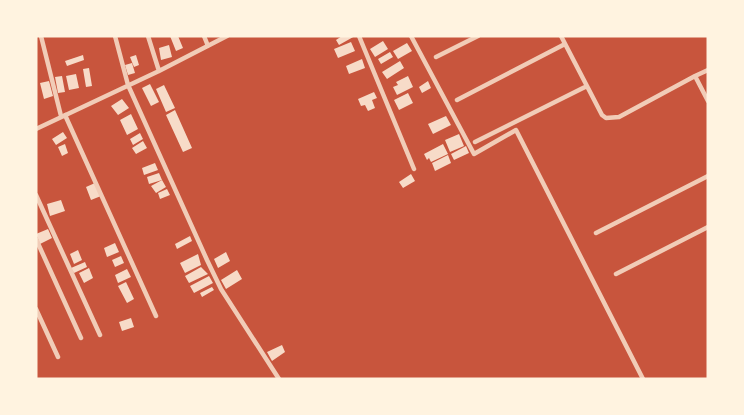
<svg xmlns="http://www.w3.org/2000/svg" width="744" height="415" font-family="'Public Sans',sans-serif">
<style>
.building{fill:#f7dbc8}
.lines{fill:none;stroke-linecap:round;stroke-linejoin:round}
.minor{stroke:#f1ccb7;stroke-width:4.5}
</style>
<rect width="100%" height="100%" fill="#c8553d"/>
<path class="building" d="M 170,36 L 178,36 L 183,48 L 176,51 Z
M 342,36 L 355,36 L 339,45 L 336,40 Z
M 383,41 L 388,49 L 375,57 L 370,49 Z
M 351,42 L 355,51 L 338,58 L 334,49 Z
M 407,43 L 412,51 L 398,59 L 393,51 Z
M 169,45 L 172,57 L 161,60 L 159,48 Z
M 390,52 L 393,57 L 381,64 L 378,59 Z
M 83,55 L 84,60 L 67,66 L 65,61 Z
M 136,55 L 139,65 L 134,67 L 130,57 Z
M 362,59 L 365,68 L 349,74 L 346,66 Z
M 400,61 L 404,68 L 387,79 L 382,72 Z
M 132,63 L 135,73 L 128,75 L 125,65 Z
M 89,68 L 92,86 L 86,87 L 83,69 Z
M 76,74 L 79,88 L 69,90 L 66,76 Z
M 62,76 L 65,92 L 58,93 L 55,77 Z
M 408,76 L 413,87 L 397,95 L 393,87 L 398,85 L 396,82 Z
M 49,81 L 53,96 L 44,99 L 40,83 Z
M 428,81 L 431,88 L 422,93 L 419,87 Z
M 150,84 L 159,102 L 151,106 L 142,88 Z
M 164,85 L 175,108 L 166,112 L 156,89 Z
M 374,92 L 377,98 L 372,100 L 375,108 L 368,111 L 365,105 L 361,106 L 358,99 Z
M 408,93 L 413,103 L 399,110 L 394,100 Z
M 122,99 L 129,108 L 118,115 L 111,106 Z
M 175,110 L 192,148 L 183,152 L 166,115 Z
M 131,114 L 138,129 L 127,135 L 120,120 Z
M 446,116 L 451,125 L 433,134 L 428,124 Z
M 63,132 L 67,138 L 56,145 L 52,139 Z
M 140,133 L 143,139 L 133,145 L 130,139 Z
M 459,134 L 464,146 L 450,152 L 445,140 Z
M 143,141 L 147,148 L 136,154 L 132,148 Z
M 65,144 L 68,153 L 62,156 L 58,147 Z
M 443,144 L 448,154 L 431,162 L 429,158 L 427,160 L 424,154 Z
M 466,146 L 469,153 L 454,160 L 451,154 Z
M 448,155 L 451,163 L 435,171 L 432,163 Z
M 155,163 L 158,170 L 144,175 L 142,168 Z
M 159,173 L 162,180 L 149,184 L 147,177 Z
M 411,174 L 415,181 L 403,188 L 399,182 Z
M 162,180 L 166,187 L 156,193 L 151,186 Z
M 95,183 L 101,196 L 91,200 L 86,187 Z
M 167,189 L 170,195 L 160,199 L 158,193 Z
M 61,200 L 65,211 L 50,216 L 47,204 Z
M 48,229 L 52,238 L 40,244 L 36,234 Z
M 190,236 L 192,241 L 177,249 L 175,244 Z
M 115,243 L 119,252 L 107,257 L 104,248 Z
M 78,250 L 82,260 L 74,264 L 70,254 Z
M 226,252 L 230,261 L 218,268 L 214,259 Z
M 198,254 L 201,265 L 185,273 L 180,263 Z
M 121,256 L 124,263 L 115,267 L 112,260 Z
M 85,262 L 87,267 L 74,273 L 71,268 Z
M 201,267 L 208,274 L 189,283 L 185,276 Z
M 89,268 L 93,278 L 84,283 L 79,273 Z
M 127,269 L 131,277 L 118,283 L 115,275 Z
M 237,270 L 242,279 L 226,289 L 221,280 Z
M 209,276 L 213,283 L 194,293 L 190,286 Z
M 126,282 L 134,299 L 127,303 L 118,286 Z
M 212,287 L 214,290 L 202,297 L 200,293 Z
M 131,318 L 134,327 L 122,331 L 119,322 Z
M 282,345 L 285,352 L 272,361 L 267,352 Z"/>
<g class="lines">
<path class="minor" d="M 41,36 L 61,116
M 115,36 L 128,85 L 207,260 L 221,289 L 279,379
M 148,36 L 159,71
M 204,36 L 208,46
M 359,36 L 414,169
M 411,36 L 474,154 L 516,130 L 643,379
M 561,36 L 602,115 L 606,118 L 619,117 L 695,76 L 708,101
M 436,57 L 478,36
M 695,76 L 708,70
M 457,100 L 565,44
M 65,115 L 156,316
M 36,129 L 159,71 L 227,36
M 475,142 L 587,86
M 36,195 L 100,335
M 596,233 L 708,176
M 36,239 L 81,338
M 616,274 L 708,227
M 36,309 L 58,357"/>
</g>
<rect width="744" height="415" fill="none" stroke="#fff3e0" stroke-width="75"/>
</svg>
